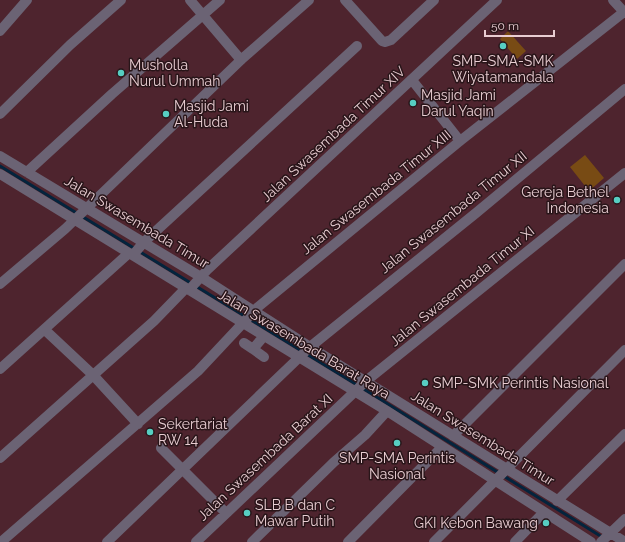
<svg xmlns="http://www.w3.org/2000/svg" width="625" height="542" font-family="Raleway,sans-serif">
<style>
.green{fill:#784b14}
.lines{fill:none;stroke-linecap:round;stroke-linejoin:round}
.stream{stroke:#04243d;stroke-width:3}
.minor{stroke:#6b6374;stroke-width:10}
.poi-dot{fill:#57cec2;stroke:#281519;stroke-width:1.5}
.labels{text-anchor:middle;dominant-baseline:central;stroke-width:3;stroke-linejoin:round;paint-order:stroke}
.poi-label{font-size:14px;fill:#e9cdd2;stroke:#281519;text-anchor:start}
.street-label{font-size:14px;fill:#e9cdd2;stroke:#281519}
</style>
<rect width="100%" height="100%" fill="#4e242e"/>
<path class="green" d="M 508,31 L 526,51 L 517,59 L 500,39 Z
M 585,155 L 604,178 L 589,191 L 570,167 Z"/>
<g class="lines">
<path class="stream" d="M 0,166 L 357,385
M 362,388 L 602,537"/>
<path class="minor" d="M 190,0 L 241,60
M 345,0 L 382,41 L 385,42 L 391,40 L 434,0
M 613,0 L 625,13
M 0,31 L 27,0
M 412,80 L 460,141
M 0,114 L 70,45 L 121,0
M 0,156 L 201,277 L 310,347 L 625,542
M 27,172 L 112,94 L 220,0
M 0,174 L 387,411 L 591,542
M 133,255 L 144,242 L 357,46
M 0,284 L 65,229 L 243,58 L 309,0
M 189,290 L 208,269 L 497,0
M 45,330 L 93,375 L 138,424
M 244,343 L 253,349 L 264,336
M 253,349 L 264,357
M 0,369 L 129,253
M 453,436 L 625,264
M 161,448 L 225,512
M 0,458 L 154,321 L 186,288
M 557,501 L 625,434
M 1,542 L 198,371 L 258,307 L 460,141 L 624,12
M 107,542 L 310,347 L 476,213 L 625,89
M 196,542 L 366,381 L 625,173
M 252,542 L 334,462 L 365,435 L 387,411
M 348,542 L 442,447
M 434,542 L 625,350
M 515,542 L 544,512
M 601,542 L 625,519"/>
</g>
<g class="poi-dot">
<circle cx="503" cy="46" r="4"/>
<circle cx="121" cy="73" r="4"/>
<circle cx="413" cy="103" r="4"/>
<circle cx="166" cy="114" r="4"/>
<circle cx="617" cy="200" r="4"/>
<circle cx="425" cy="383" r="4"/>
<circle cx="150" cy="432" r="4"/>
<circle cx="397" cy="443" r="4"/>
<circle cx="247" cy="513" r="4"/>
<circle cx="546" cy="523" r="4"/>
</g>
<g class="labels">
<g class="poi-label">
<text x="503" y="61" text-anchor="middle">SMP-SMA-SMK<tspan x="503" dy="16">Wiyatamandala</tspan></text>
<text x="129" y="65">Musholla<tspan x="129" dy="16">Nurul Ummah</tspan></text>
<text x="421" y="95">Masjid Jami<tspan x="421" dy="16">Darul Yaqin</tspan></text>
<text x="174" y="106">Masjid Jami<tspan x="174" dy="16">Al-Huda</tspan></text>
<text x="609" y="192" text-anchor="end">Gereja Bethel<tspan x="609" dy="16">Indonesia</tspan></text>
<text x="433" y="383">SMP-SMK Perintis Nasional</text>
<text x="158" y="424">Sekertariat<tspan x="158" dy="16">RW 14</tspan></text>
<text x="397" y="458" text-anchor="middle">SMP-SMA Perintis<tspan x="397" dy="16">Nasional</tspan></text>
<text x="255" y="505">SLB B dan C<tspan x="255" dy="16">Mawar Putih</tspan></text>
<text x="538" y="523" text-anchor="end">GKI Kebon Bawang</text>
</g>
<g class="street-label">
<text transform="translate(333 134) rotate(-43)">Jalan Swasembada Timur XIV</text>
<text transform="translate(376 192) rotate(-39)">Jalan Swasembada Timur XIII</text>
<text transform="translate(453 212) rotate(-39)">Jalan Swasembada Timur XII</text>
<text transform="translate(137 222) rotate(31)">Jalan Swasembada Timur</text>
<text transform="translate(462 286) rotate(-39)">Jalan Swasembada Timur XI</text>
<text transform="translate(304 344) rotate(31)">Jalan Swasembada Barat Raya</text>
<text transform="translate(483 438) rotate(32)">Jalan Swasembada Timur</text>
<text transform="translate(265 457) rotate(-43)">Jalan Swasembada Barat XI</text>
</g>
</g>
<path d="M485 30v6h69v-6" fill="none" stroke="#e9cdd2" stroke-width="2"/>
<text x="491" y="30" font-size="12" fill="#e9cdd2" stroke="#281519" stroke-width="3" paint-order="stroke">50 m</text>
</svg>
